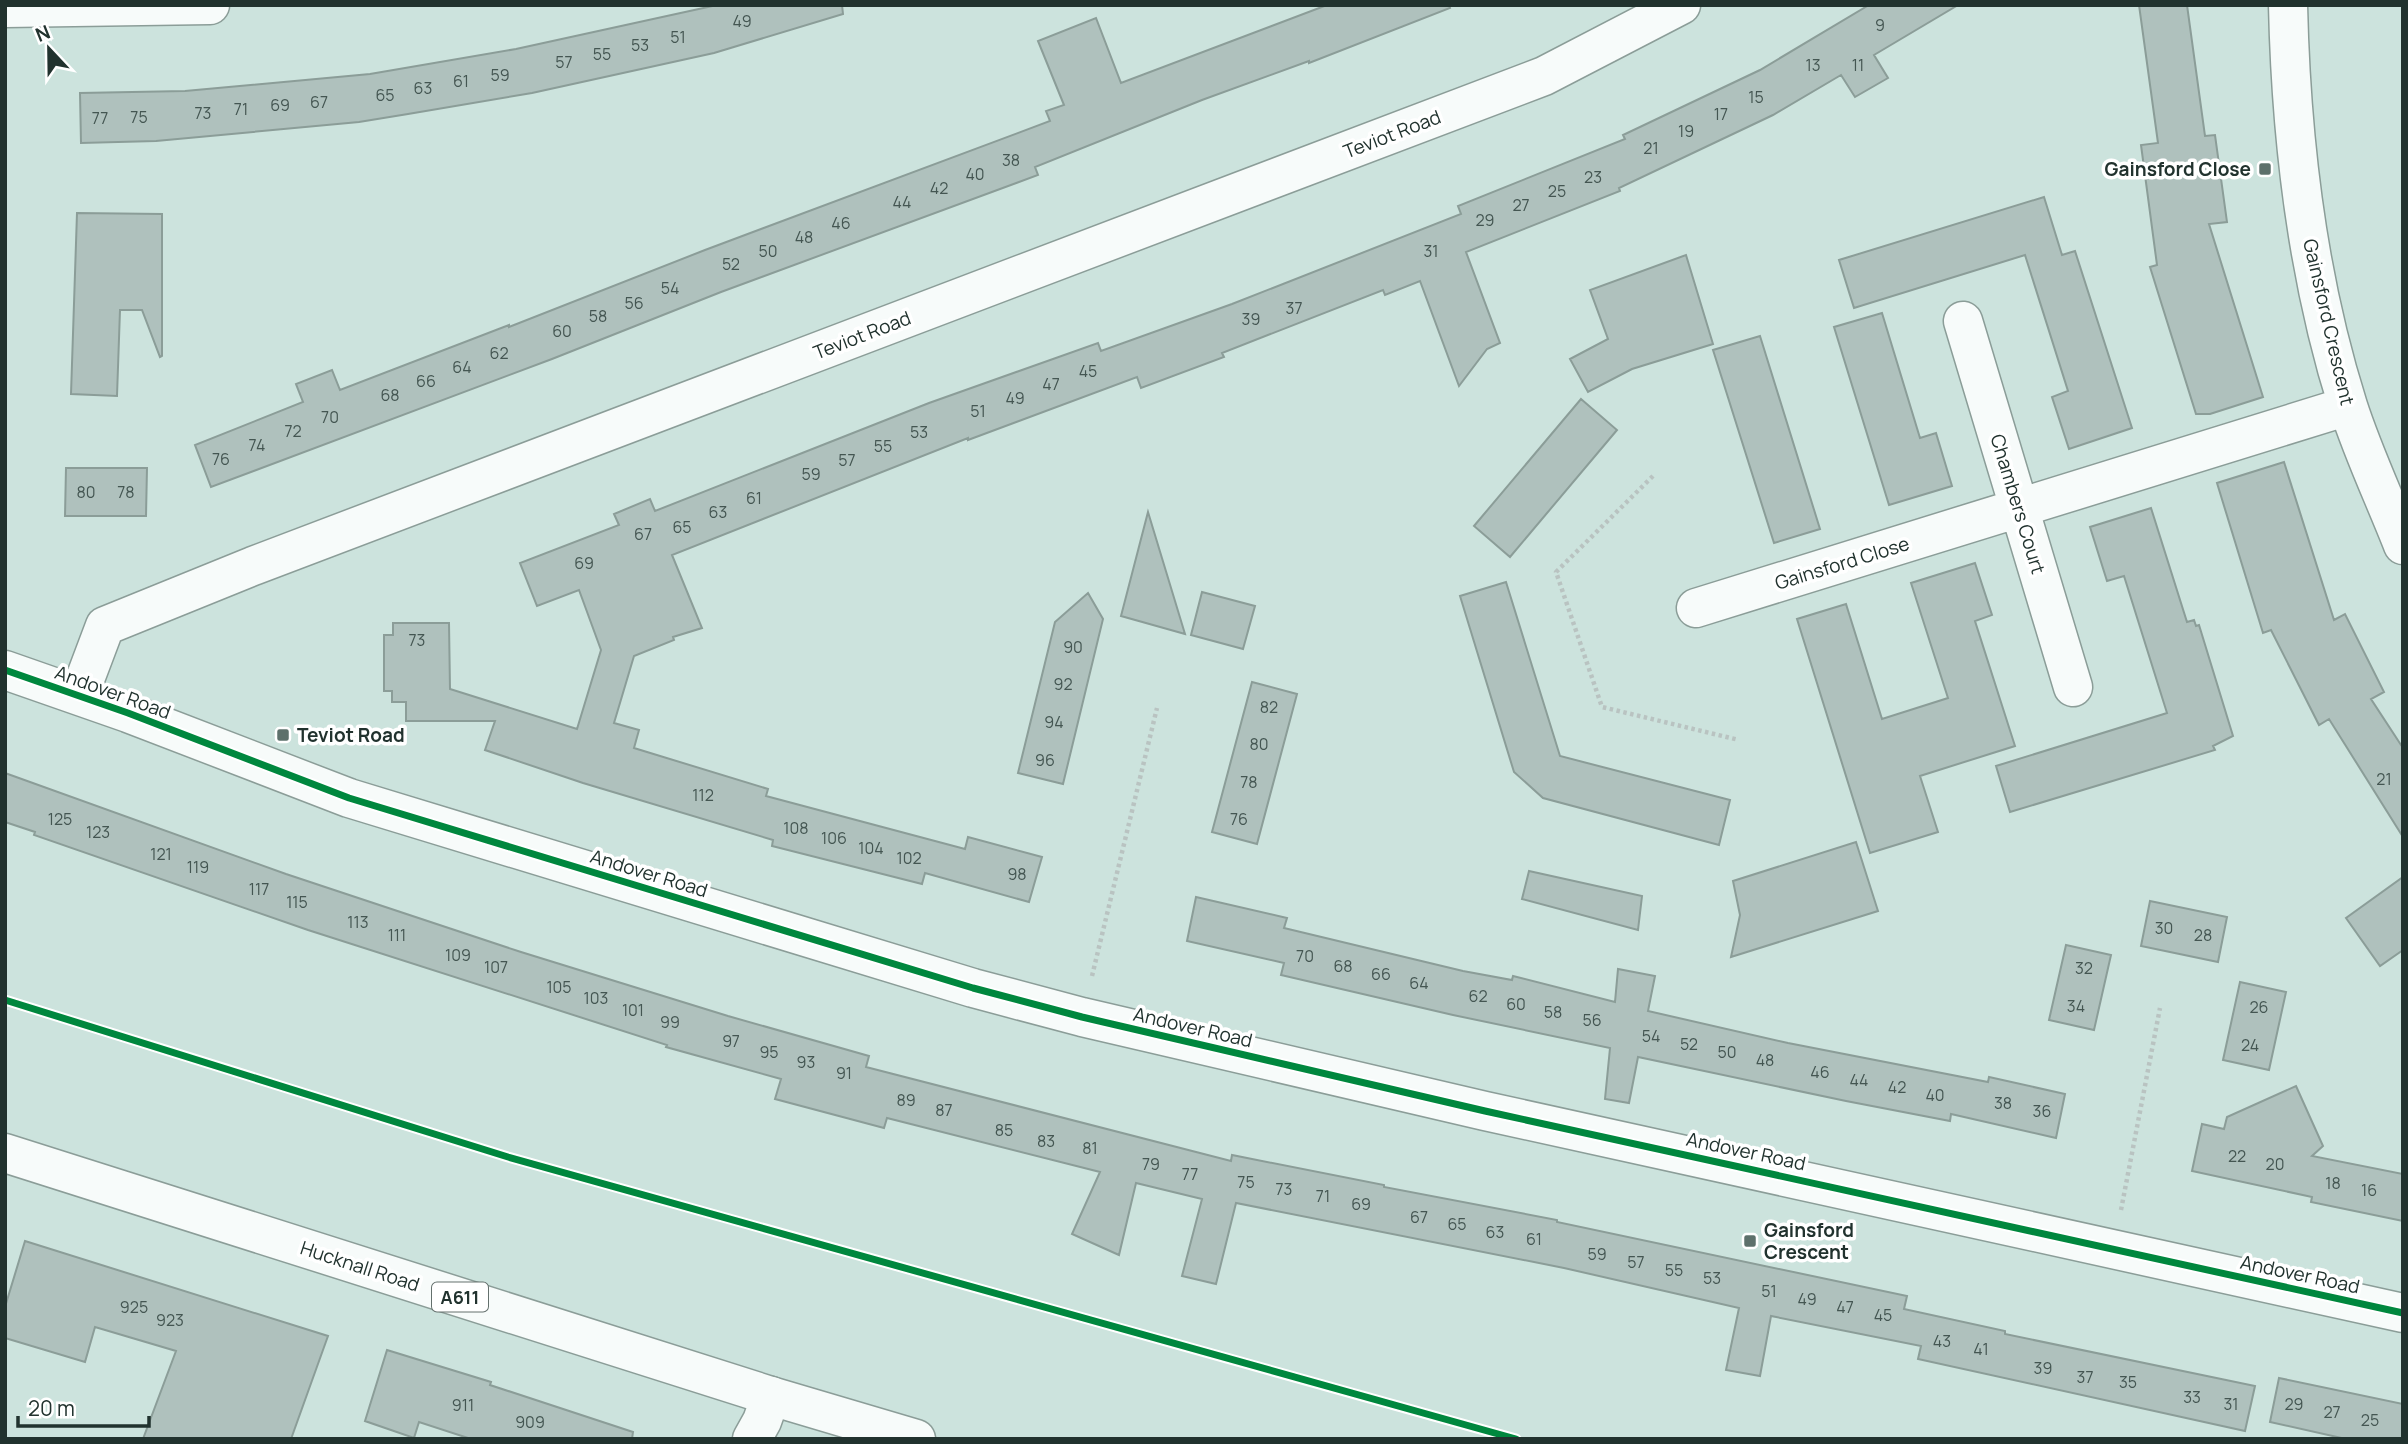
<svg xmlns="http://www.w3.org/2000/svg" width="2408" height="1444" font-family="Manrope,sans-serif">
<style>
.building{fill:#afc1bd;stroke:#8b9d98;stroke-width:2}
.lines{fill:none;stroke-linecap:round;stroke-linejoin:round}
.minor-casing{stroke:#8b9d98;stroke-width:41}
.major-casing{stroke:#8b9d98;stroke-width:41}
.path{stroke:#b9c3c1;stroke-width:4.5;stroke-dasharray:3.5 3.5;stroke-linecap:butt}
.minor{stroke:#f7fbfa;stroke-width:38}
.major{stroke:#f7fbfa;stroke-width:38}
.cycleway-casing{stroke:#fff;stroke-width:11}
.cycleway{stroke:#00873e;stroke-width:7}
.poi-dot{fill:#5d706b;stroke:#fff;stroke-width:2.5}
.labels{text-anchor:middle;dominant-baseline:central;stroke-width:7;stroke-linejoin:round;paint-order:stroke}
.number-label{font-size:16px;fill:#445652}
.shield{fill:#fff;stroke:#64706d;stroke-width:2}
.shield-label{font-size:18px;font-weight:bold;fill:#21322e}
.street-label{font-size:19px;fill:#21322e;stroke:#fff}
.poi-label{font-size:19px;font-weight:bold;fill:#21322e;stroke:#fff;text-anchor:start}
</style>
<rect width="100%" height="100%" fill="#cce3dd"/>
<path class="building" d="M 717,5 L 842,5 L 843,14 L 714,53 L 532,93 L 408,114 L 359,122 L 156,141 L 81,143 L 80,93 L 185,91 L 370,74 L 516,49 Z
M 1327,5 L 1449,5 L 1450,8 L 1309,63 L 1309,61 L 1202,100 L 1035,167 L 1038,175 L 721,292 L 552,359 L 211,487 L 195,445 L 303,402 L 296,384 L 332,370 L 340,390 L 509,325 L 509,327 L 705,250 L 1050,121 L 1046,111 L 1064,105 L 1038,41 L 1096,18 L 1121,83 Z
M 1869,5 L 1958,5 L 1874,55 L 1888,78 L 1855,97 L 1841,75 L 1773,115 L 1619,188 L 1620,191 L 1466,252 L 1500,343 L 1487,349 L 1459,386 L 1420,281 L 1385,295 L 1383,290 L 1222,353 L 1224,357 L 1141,388 L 1137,377 L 968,440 L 968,438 L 672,555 L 702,628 L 673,637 L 674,640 L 634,656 L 614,723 L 639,730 L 634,748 L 768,789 L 766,796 L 965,849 L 968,837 L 1042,857 L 1029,902 L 925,873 L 922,884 L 772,846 L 773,840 L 583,783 L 485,750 L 495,721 L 406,721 L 406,702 L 392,702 L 392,691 L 384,691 L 384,635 L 393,635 L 393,623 L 449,623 L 450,689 L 577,729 L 601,650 L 579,590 L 537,606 L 520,563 L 619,525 L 614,514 L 650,499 L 655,511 L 929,403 L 1098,343 L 1101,351 L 1232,304 L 1461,214 L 1458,206 L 1625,139 L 1623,135 L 1760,70 Z
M 2139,5 L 2187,5 L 2205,136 L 2215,135 L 2227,222 L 2209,224 L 2263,397 L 2210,414 L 2196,414 L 2150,267 L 2157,265 L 2141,145 L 2158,143 Z
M 2044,197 L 2062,255 L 2075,251 L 2132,428 L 2069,449 L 2052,397 L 2068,391 L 2025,255 L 1854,308 L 1839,260 Z
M 77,213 L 162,214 L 162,356 L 160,357 L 142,310 L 120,310 L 117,396 L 71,394 Z
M 1686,255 L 1713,344 L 1632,369 L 1588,392 L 1570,359 L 1608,339 L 1590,290 Z
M 1882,313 L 1920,438 L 1936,433 L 1952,486 L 1889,505 L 1834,327 Z
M 1760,336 L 1820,529 L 1774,543 L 1713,350 Z
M 1581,399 L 1617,430 L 1510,557 L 1474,526 Z
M 2284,462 L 2334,620 L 2345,614 L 2384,692 L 2371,699 L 2403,748 L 2403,837 L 2329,719 L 2319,725 L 2271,630 L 2263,633 L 2217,483 Z
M 66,468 L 147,468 L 146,516 L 65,516 Z
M 2151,508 L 2187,622 L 2194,620 L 2196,626 L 2199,625 L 2233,736 L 2213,746 L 2215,750 L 2010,812 L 1996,766 L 2167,713 L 2124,576 L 2107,581 L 2090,527 Z
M 1148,512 L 1185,634 L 1121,616 Z
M 1975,563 L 1992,615 L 1975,621 L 2015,746 L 1920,776 L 1938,832 L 1870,853 L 1797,619 L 1846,604 L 1882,719 L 1948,698 L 1911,583 Z
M 1506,582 L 1560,756 L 1730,800 L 1719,845 L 1543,798 L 1514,772 L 1460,596 Z
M 1202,592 L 1255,606 L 1243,649 L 1191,635 Z
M 1088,593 L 1103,619 L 1063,784 L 1018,773 L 1055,622 Z
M 1252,682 L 1297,694 L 1257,844 L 1212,832 Z
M 5,773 L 286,874 L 521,952 L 728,1016 L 869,1056 L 866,1067 L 1231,1161 L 1232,1155 L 1384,1185 L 1384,1187 L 1557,1220 L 1557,1222 L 1907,1296 L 1904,1309 L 2005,1331 L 2005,1334 L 2255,1386 L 2245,1431 L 1918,1359 L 1921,1346 L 1771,1316 L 1760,1376 L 1726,1370 L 1739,1308 L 1564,1268 L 1236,1203 L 1216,1284 L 1182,1276 L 1202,1199 L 1136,1183 L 1119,1255 L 1072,1234 L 1100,1172 L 887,1118 L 884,1128 L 775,1099 L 781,1079 L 666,1047 L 667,1045 L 308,930 L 34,835 L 35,832 L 5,822 Z
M 1856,842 L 1878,911 L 1731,957 L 1740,915 L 1733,881 Z
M 1529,871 L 1642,896 L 1638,930 L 1522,899 Z
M 2403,877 L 2403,950 L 2380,966 L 2346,918 Z
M 1196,897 L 1287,918 L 1284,928 L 1463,971 L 1512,980 L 1513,976 L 1615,1002 L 1618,969 L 1655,976 L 1648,1011 L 1788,1043 L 1988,1082 L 1989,1077 L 2065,1094 L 2056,1138 L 1951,1114 L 1950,1121 L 1846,1101 L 1638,1057 L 1629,1103 L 1605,1099 L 1610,1048 L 1453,1015 L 1281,975 L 1284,963 L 1187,941 Z
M 2150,901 L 2227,917 L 2218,962 L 2141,946 Z
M 2066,945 L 2111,955 L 2094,1030 L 2049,1020 Z
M 2240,982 L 2286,992 L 2269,1070 L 2223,1060 Z
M 2296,1086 L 2323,1146 L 2312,1156 L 2403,1174 L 2403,1221 L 2311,1202 L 2312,1197 L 2192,1171 L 2202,1124 L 2224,1129 L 2227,1117 Z
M 25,1241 L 328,1336 L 291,1439 L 143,1439 L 176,1351 L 95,1327 L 85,1362 L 5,1338 L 5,1307 Z
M 387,1350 L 491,1382 L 490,1385 L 633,1432 L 632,1439 L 471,1439 L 419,1422 L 414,1438 L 365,1421 Z
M 2279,1378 L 2403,1404 L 2403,1439 L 2346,1439 L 2270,1422 Z"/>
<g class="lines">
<g class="minor-casing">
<path id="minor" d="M 2288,5 C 2291,140 2307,277 2348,406 C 2363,453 2385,499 2403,545
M 5,8 L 210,5
M 1963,321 L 2073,687
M 1696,608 L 2348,406
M 5,670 L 128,713 L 349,798 L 973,988 L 1082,1017 L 1485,1111 L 2403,1313
M 79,695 L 105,626 L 253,566 L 1544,76 L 1681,5
M 752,1439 L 762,1421 L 771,1396"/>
</g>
<g class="major-casing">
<path id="major" d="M 5,1153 L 771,1396 L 916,1439"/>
</g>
<path class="path" d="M 1653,476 L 1556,572 L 1602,707 L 1739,740
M 1092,976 L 1157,708
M 2121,1210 L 2160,1008"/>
<use href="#minor" class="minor"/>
<use href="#major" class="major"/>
<g class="cycleway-casing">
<path id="cycleway" d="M 5,670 L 128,713 L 349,798 L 973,988 L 1082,1017 L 1485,1111 L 2403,1313
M 5,1000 L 508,1157 L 1516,1439"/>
</g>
<use href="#cycleway" class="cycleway"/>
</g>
<g class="poi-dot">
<rect x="2258" y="162" width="14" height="14" rx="3.5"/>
<rect x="276" y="728" width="14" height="14" rx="3.5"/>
<rect x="1743" y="1234" width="14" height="14" rx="3.5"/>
</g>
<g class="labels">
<g class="number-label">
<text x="742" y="21">49</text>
<text x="1880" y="25">9</text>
<text x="678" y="37">51</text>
<text x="640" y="45">53</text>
<text x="602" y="54">55</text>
<text x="564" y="62">57</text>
<text x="1813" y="65">13</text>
<text x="1858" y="65">11</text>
<text x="500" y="75">59</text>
<text x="461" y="81">61</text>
<text x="423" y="88">63</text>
<text x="385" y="95">65</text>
<text x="1756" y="97">15</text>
<text x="319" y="102">67</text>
<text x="280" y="105">69</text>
<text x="241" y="109">71</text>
<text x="203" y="113">73</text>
<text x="1721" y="114">17</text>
<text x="139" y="117">75</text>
<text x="100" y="118">77</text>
<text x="1686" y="131">19</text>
<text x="1651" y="148">21</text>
<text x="1011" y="160">38</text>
<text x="975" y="174">40</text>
<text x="1593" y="177">23</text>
<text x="939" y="188">42</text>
<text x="1557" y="191">25</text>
<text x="902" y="202">44</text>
<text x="1521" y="205">27</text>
<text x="1485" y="220">29</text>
<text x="841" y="223">46</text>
<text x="804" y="237">48</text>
<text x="768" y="251">50</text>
<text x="1431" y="251">31</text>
<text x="731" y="264">52</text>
<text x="670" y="288">54</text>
<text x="634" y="303">56</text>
<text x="1294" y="308">37</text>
<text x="598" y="316">58</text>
<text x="1251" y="319">39</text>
<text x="562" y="331">60</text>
<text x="499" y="353">62</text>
<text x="462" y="367">64</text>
<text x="1088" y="371">45</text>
<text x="426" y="381">66</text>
<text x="1051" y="384">47</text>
<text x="390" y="395">68</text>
<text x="1015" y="398">49</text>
<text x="978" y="411">51</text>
<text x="330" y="417">70</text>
<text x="293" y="431">72</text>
<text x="919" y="432">53</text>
<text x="257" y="445">74</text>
<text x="883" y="446">55</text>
<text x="221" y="459">76</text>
<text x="847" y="460">57</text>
<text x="811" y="474">59</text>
<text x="86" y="492">80</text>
<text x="126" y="492">78</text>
<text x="754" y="498">61</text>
<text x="718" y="512">63</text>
<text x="682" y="527">65</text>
<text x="643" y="534">67</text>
<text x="584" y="563">69</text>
<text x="417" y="640">73</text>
<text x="1073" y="647">90</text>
<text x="1063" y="684">92</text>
<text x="1269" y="707">82</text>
<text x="1054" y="722">94</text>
<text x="1259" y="744">80</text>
<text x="1045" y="760">96</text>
<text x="2384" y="779">21</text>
<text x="1249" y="782">78</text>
<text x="703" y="795">112</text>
<text x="60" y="819">125</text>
<text x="1239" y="819">76</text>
<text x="796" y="828">108</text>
<text x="98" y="832">123</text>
<text x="834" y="838">106</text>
<text x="871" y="848">104</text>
<text x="161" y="854">121</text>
<text x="909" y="858">102</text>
<text x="198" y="867">119</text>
<text x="1017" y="874">98</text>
<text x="259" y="889">117</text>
<text x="297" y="902">115</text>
<text x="358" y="922">113</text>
<text x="2164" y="928">30</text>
<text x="397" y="935">111</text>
<text x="2203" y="935">28</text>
<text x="458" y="955">109</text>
<text x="1305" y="956">70</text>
<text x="1343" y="966">68</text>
<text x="496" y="967">107</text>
<text x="2084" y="968">32</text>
<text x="1381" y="974">66</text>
<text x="1419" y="983">64</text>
<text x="559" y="987">105</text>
<text x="1478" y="996">62</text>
<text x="596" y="998">103</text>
<text x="1516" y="1004">60</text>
<text x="2076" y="1006">34</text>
<text x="2259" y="1007">26</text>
<text x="633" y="1010">101</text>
<text x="1553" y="1012">58</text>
<text x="1592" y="1020">56</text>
<text x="670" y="1022">99</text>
<text x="1651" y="1036">54</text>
<text x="731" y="1041">97</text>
<text x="1689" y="1044">52</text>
<text x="2250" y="1045">24</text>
<text x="769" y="1052">95</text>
<text x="1727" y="1052">50</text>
<text x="1765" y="1060">48</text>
<text x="806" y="1062">93</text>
<text x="1820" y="1072">46</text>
<text x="844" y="1073">91</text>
<text x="1859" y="1080">44</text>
<text x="1897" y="1087">42</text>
<text x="1935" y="1095">40</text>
<text x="906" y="1100">89</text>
<text x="2003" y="1103">38</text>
<text x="944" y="1110">87</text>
<text x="2042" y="1111">36</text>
<text x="1004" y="1130">85</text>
<text x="1046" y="1141">83</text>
<text x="1090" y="1148">81</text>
<text x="2237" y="1156">22</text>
<text x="1151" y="1164">79</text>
<text x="2275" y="1164">20</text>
<text x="1190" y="1174">77</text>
<text x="1246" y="1182">75</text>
<text x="2333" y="1183">18</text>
<text x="1284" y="1189">73</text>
<text x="2369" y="1190">16</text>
<text x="1323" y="1196">71</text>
<text x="1361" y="1204">69</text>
<text x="1419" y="1217">67</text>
<text x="1457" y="1224">65</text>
<text x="1495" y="1232">63</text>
<text x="1534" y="1239">61</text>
<text x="1597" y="1254">59</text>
<text x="1636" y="1262">57</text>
<text x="1674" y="1270">55</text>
<text x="1712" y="1278">53</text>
<text x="1769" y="1291">51</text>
<text x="1807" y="1299">49</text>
<text x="134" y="1307">925</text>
<text x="1845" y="1307">47</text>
<text x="1883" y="1315">45</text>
<text x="170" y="1320">923</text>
<text x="1942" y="1341">43</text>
<text x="1981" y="1349">41</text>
<text x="2043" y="1368">39</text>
<text x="2085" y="1377">37</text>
<text x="2128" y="1382">35</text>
<text x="2192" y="1397">33</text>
<text x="2231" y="1404">31</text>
<text x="2294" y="1404">29</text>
<text x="463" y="1405">911</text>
<text x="2332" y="1412">27</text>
<text x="2370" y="1420">25</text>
<text x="530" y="1422">909</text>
</g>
<rect class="shield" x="432" y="1282.5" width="56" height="29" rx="5"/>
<g class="shield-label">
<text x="460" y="1297">A611</text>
</g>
<g class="street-label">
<text transform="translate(1392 134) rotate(-21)">Teviot Road</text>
<text transform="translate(2329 322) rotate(77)">Gainsford Crescent</text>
<text transform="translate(862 335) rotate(-21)">Teviot Road</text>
<text transform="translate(2018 504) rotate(73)">Chambers Court</text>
<text transform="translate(1842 563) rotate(-17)">Gainsford Close</text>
<text transform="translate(113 692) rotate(20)">Andover Road</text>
<text transform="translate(649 873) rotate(17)">Andover Road</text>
<text transform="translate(1193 1027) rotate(13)">Andover Road</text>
<text transform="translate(1746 1151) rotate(12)">Andover Road</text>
<text transform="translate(360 1266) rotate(18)">Hucknall Road</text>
<text transform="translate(2300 1274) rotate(12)">Andover Road</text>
</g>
<g class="poi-label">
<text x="2251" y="169" text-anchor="end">Gainsford Close</text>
<text x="297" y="735">Teviot Road</text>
<text x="1764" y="1230">Gainsford<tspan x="1764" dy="22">Crescent</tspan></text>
</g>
</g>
<rect width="2408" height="1444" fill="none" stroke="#21322e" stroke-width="14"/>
<g transform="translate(49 49) rotate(338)" stroke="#ffffff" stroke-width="5" paint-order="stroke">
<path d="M0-5L12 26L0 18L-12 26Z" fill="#21322e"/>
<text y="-10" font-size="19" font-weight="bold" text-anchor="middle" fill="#21322e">N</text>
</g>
<path d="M18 1416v10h131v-10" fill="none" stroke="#21322e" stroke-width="3.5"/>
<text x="28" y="1416" font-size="21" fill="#21322e" stroke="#ffffff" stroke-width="5" paint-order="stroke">20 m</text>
</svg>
